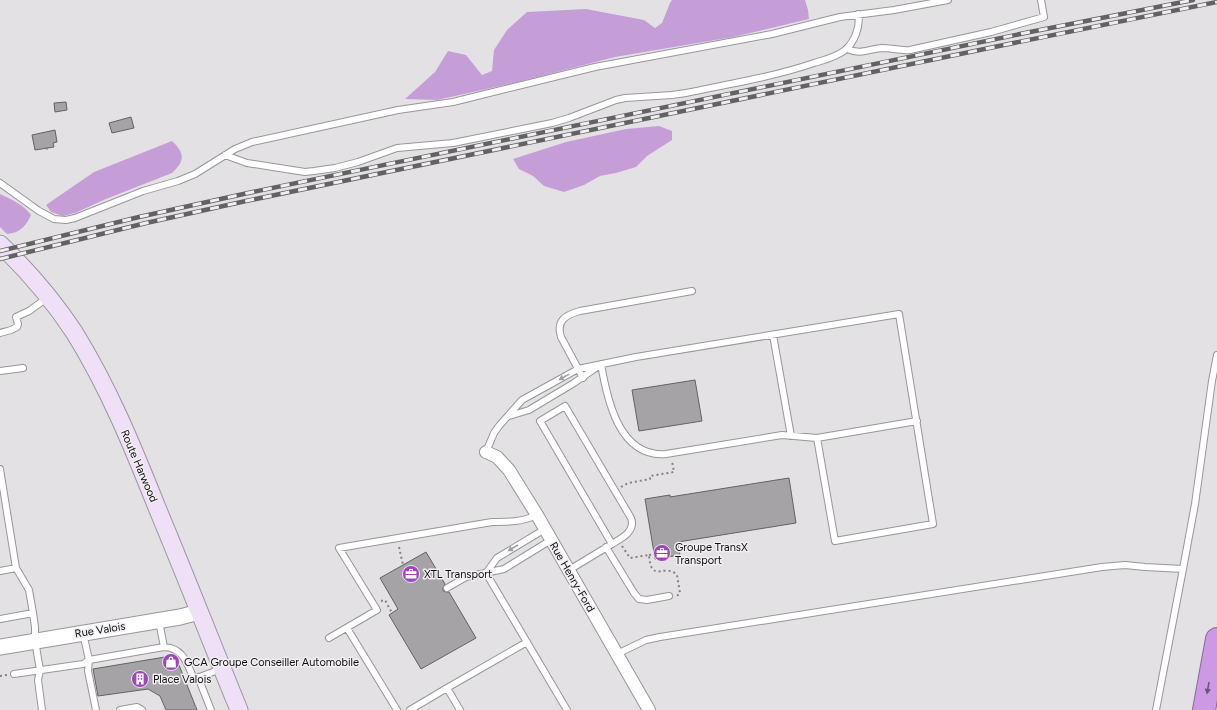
<svg xmlns="http://www.w3.org/2000/svg" width="1217" height="710" font-family="Figtree,sans-serif">
<style>
.forest{fill:#c69ed7}
.building{fill:#a6a3a7;stroke:#636164}
.lines{fill:none;stroke-linecap:round;stroke-linejoin:round}
.service-casing{stroke:#98969a;stroke-width:8}
.minor-casing{stroke:#98969a;stroke-width:14}
.tertiary-casing{stroke:#98969a;stroke-width:17}
.secondary-casing{stroke:#98969a;stroke-width:19}
.motorway-casing{stroke:#8c699a;stroke-width:24}
.path{stroke:#848185;stroke-width:2;stroke-dasharray:2 3;stroke-linecap:butt}
.service{stroke:#fff;stroke-width:6}
.minor{stroke:#fff;stroke-width:12}
.tertiary{stroke:#fff;stroke-width:15}
.secondary{stroke:#f0e0f7;stroke-width:17}
.motorway{stroke:#ce99e4;stroke-width:22}
.rail-casing{stroke:#626163;stroke-width:4.5}
.rail{stroke:#f1eef2;stroke-width:3;stroke-dasharray:9;stroke-linecap:butt}
.oneway{fill:#9f9fa0}
.oneway2{fill:#6f547a}
.labels{text-anchor:middle;dominant-baseline:central;stroke-width:3;stroke-linejoin:round;paint-order:stroke}
.street-label{font-size:11px;fill:#100f11;stroke:#f1eef2}
.poi-label{font-size:11px;fill:#100f11;stroke:#f1eef2;text-anchor:start}
</style>
<rect width="100%" height="100%" fill="#e4e1e5"/>
<path class="forest" d="M 672,0 L 805,0 L 808,10 L 809,19 L 733,37 L 615,57 L 518,82 L 437,100 L 405,99 L 435,72 L 448,51 L 466,55 L 482,75 L 492,71 L 494,50 L 507,30 L 527,12 L 586,9 L 644,20 L 655,28 L 662,23 L 670,3 Z
M 659,126 L 672,131 L 672,140 L 647,156 L 636,167 L 616,173 L 600,176 L 584,185 L 564,192 L 544,186 L 533,176 L 519,169 L 513,159 L 566,142 L 626,129 Z
M 172,141 C 185,153 185,161 172,173 L 106,199 L 75,213 L 63,216 L 51,212 L 46,205 L 94,172 Z
M 0,194 C 11,199 24,205 31,215 C 26,226 20,233 7,234 L 0,227 Z"/>
<path class="building" d="M 66,102 L 67,110 L 55,112 L 54,103 Z
M 131,117 L 134,128 L 112,133 L 109,123 Z
M 55,130 L 57,142 L 53,143 L 54,147 L 35,150 L 32,135 Z
M 695,380 L 702,421 L 639,431 L 632,390 Z
M 789,478 L 796,523 L 678,542 L 680,555 L 655,559 L 645,499 L 670,495 L 670,497 Z
M 426,552 L 445,584 L 443,588 L 443,591 L 447,592 L 449,592 L 476,638 L 421,669 L 389,615 L 398,609 L 380,578 Z
M 165,657 L 179,665 L 197,710 L 166,710 L 160,696 L 148,689 L 98,696 L 93,669 Z"/>
<g class="lines">
<g class="service-casing">
<path id="service" d="M 847,49 C 862,55 867,49 882,48 C 891,48 900,51 910,50 L 991,32 L 1044,17 L 1041,0
M 225,155 L 247,163 L 273,167 L 305,172 L 314,171 L 335,168 L 358,162 L 397,148 L 453,143 L 552,123 L 569,118 L 616,100 L 625,98 L 672,95 L 686,93 C 729,84 773,77 814,63 C 824,60 837,57 845,50 C 854,43 861,26 858,14
M 0,183 L 39,211 L 54,219 L 66,220 L 75,218 L 143,191 L 178,181 L 195,174 L 235,149 L 252,142 L 398,110 L 453,102 L 477,96 L 595,67 L 772,34 L 840,17 L 894,10 L 948,0
M 0,333 L 11,330 L 17,327 L 18,324 L 16,317 L 29,311 L 47,298
M 773,335 L 791,436
M 601,364 C 607,399 619,458 666,454 L 782,435 L 817,438
M 0,371 L 23,368
M 583,378 L 561,337 C 556,321 565,315 580,311 L 692,291
M 509,416 L 529,410 L 574,383 L 600,365
M 486,452 L 494,433 L 499,426 L 522,400 L 578,369 L 636,357 L 899,314 L 933,524 L 835,541 L 817,438 L 917,421
M 0,469 L 16,568 L 29,590 L 33,613
M 606,547 L 634,593 L 639,599 L 647,600 L 669,596
M 1183,569 L 1195,504 L 1212,381 L 1217,355
M 569,570 L 612,544 C 622,538 636,531 631,518 L 565,406 L 540,421 L 612,544
M 0,571 L 16,568
M 486,573 L 567,710
M 486,573 L 497,558 L 545,529
M 447,588 L 466,577 L 504,569 L 551,540
M 0,619 L 33,613 L 35,627 L 35,641 L 40,670 L 38,680 L 42,710
M 159,621 L 164,647
M 347,628 L 397,710
M 83,633 L 89,660 L 164,647 C 184,648 187,664 194,679 L 221,669
M 329,638 L 377,610 L 339,548 L 492,522 C 508,522 522,522 537,515
M 617,654 L 646,640 L 660,637 L 1102,567 L 1125,565 L 1145,567 L 1183,569 L 1156,710
M 89,660 L 88,671 L 96,710
M 14,674 L 83,664 L 89,660
M 198,677 L 211,710
M 120,710 L 137,707 L 142,710
M 410,710 L 447,688
M 460,710 L 447,688 L 527,642"/>
</g>
<g class="minor-casing">
<path id="minor" d="M 486,452 L 497,457 L 509,470 L 537,515 L 649,710"/>
</g>
<g class="tertiary-casing">
<path id="tertiary" d="M 0,647 L 180,617 L 199,612"/>
</g>
<g class="secondary-casing">
<path id="secondary" d="M 0,244 C 28,271 53,300 74,332 C 109,388 134,450 158,510 C 186,577 212,644 239,710"/>
</g>
<g class="motorway-casing">
<path id="motorway" d="M 1204,710 L 1217,639"/>
</g>
<path class="path" d="M 46,148 L 50,151
M 621,487 L 628,483 L 650,479 L 650,476 L 674,472 L 672,461
M 622,546 L 630,558 L 649,555 C 651,585 665,562 677,575 L 680,593 L 677,596
M 399,547 L 403,565
M 649,555 L 655,554
M 381,601 L 385,600 L 392,613
M 0,676 L 7,675"/>
<use href="#service" class="service"/>
<use href="#minor" class="minor"/>
<use href="#tertiary" class="tertiary"/>
<use href="#secondary" class="secondary"/>
<use href="#motorway" class="motorway"/>
<g class="rail-casing">
<path id="rail" d="M 0,251 L 139,217 L 248,193 L 1030,32 L 1193,0
M 0,259 L 146,223 L 246,201 L 999,46 L 1217,2"/>
</g>
<use href="#rail" class="rail"/>
</g>
<defs><path id="oneway-solid" d="M-6-.8H1V-3.2L6.5 0L1 3.2V.8H-6Z"/></defs>
<g class="oneway">
<use href="#oneway-solid" transform="translate(564 377) rotate(151)"/>
<use href="#oneway-solid" transform="translate(513 548) rotate(149)"/>
</g>
<use class="oneway2" href="#oneway-solid" transform="translate(1208 688) rotate(100)"/>
<defs>
<g id="office-disc" transform="scale(0.9)"><circle r="9.5" fill="#9a49b8" stroke="#f1eef2"/><path d="M-6-3h4V-5.5h4V-3h4V5H-6ZM-1-4.5V-3h2v-1.5ZM-6 0V1H6V0Z" fill="#fff"/></g>
<g id="shop-disc" transform="scale(0.9)"><circle r="9.5" fill="#9a49b8" stroke="#f1eef2"/><path d="M-5-2.5h2.3a2.7 3.5 0 0 1 5.4 0H5L5.5 6h-11ZM-1.5-2.5h3a1.5 2.3 0 0 0-3 0Z" fill="#fff"/></g>
<g id="building-disc" transform="scale(0.9)"><circle r="9.5" fill="#9a49b8" stroke="#f1eef2"/><path d="M-4-6H4V6H1V3H-1V6H-4ZM-2.5-4.3h1.7v1.8h-1.7ZM.8-4.3h1.7v1.8H.8ZM-2.5-1h1.7V.8h-1.7ZM.8-1h1.7V.8H.8Z" fill="#fff"/></g>
</defs>
<g fill-rule="evenodd">
<use href="#office-disc" x="662" y="553"/>
<use href="#office-disc" x="411" y="574"/>
<use href="#shop-disc" x="171" y="662"/>
<use href="#building-disc" x="140" y="679"/>
</g>
<g class="labels">
<g class="street-label">
<text transform="translate(139 466) rotate(67)">Route Harwood</text>
<text transform="translate(572 577) rotate(60)">Rue Henry-Ford</text>
<text transform="translate(100 630) rotate(-9)">Rue Valois</text>
</g>
<g class="poi-label">
<text x="675" y="547">Groupe TransX<tspan x="675" dy="13">Transport</tspan></text>
<text x="424" y="574">XTL Transport</text>
<text x="184" y="662">GCA Groupe Conseiller Automobile</text>
<text x="153" y="679">Place Valois</text>
</g>
</g>
</svg>
